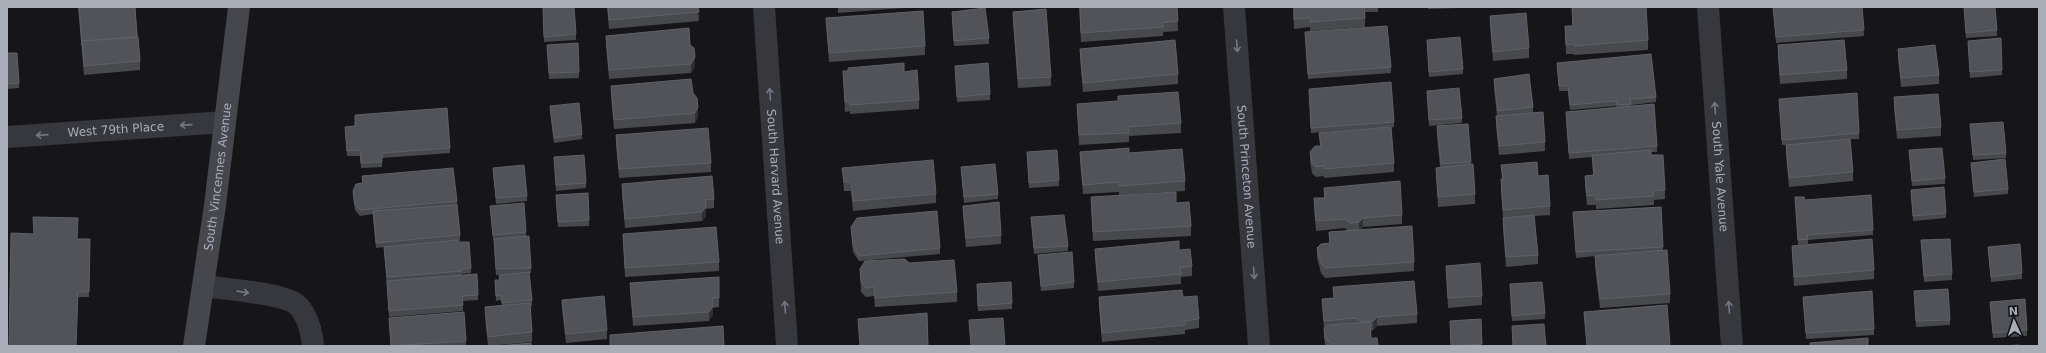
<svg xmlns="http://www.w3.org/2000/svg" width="2046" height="353" font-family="'DejaVu Sans',sans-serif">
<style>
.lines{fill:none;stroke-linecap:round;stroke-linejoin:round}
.street{stroke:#37383d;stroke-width:22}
.secondary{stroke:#45474d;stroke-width:22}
.wall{fill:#47494d}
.shaded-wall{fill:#2f3033}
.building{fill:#525359;stroke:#5f6168}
.oneway{stroke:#757881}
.labels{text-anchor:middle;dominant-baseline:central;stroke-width:3;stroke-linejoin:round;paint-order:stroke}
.street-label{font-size:12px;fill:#a8adb8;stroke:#111113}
</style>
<rect width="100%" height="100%" fill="#161618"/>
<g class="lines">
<g class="street">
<path id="s1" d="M 764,7 L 787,346"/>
<path id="s2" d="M 1234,7 L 1259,346"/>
<path id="s3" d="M 1708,7 L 1732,346"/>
<path id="s4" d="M 7,137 L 225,122"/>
<path d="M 204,286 C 224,289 281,293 296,304 C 307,313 312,332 313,346"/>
</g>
<path class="secondary" id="s5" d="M 194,346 L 215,205 L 239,7"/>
</g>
<path class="wall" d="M 78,7 L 135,7 L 140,61 L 140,70 L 84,75 Z
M 543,7 L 576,34 L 576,40 L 544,42 Z
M 607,7 L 698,7 L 699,21 L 609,29 Z
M 837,7 L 915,7 L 838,13 L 838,8 Z
M 1079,7 L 1177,7 L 1178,31 L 1163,32 L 1163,36 L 1081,42 Z
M 1293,7 L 1378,7 L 1378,12 L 1365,12 L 1365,27 L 1310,31 L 1310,27 L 1294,29 Z
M 1428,7 L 1458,7 L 1458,8 L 1428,9 Z
M 1773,7 L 1862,7 L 1864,36 L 1776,43 Z
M 1964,7 L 1997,30 L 1997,36 L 1966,38 Z
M 1572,8 L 1648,40 L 1648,50 L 1574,55 L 1574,54 L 1566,54 L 1565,26 L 1572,26 Z
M 952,12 L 989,38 L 989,44 L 954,46 Z
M 1013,12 L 1051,77 L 1051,86 L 1018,88 L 1013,21 Z
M 1490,16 L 1529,48 L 1529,58 L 1493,61 L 1490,25 Z
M 826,18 L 925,46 L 925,55 L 829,62 Z
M 1305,32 L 1391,67 L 1391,73 L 1308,79 Z
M 606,36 L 690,45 L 695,66 L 691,73 L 609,79 L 606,45 Z
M 1427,40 L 1463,69 L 1463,74 L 1429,77 Z
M 1968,41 L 2002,70 L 2002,75 L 1970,78 Z
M 547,45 L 579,72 L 579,78 L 549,79 Z
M 1778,45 L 1847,70 L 1847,79 L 1780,84 L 1778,54 Z
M 1080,49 L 1178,74 L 1178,84 L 1083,92 L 1080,58 Z
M 1898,49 L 1939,75 L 1939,84 L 1901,87 L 1898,58 Z
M 7,53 L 19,83 L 19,88 L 7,89 Z
M 1557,63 L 1656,97 L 1656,102 L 1631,105 L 1631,106 L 1657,146 L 1657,152 L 1651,152 L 1651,155 L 1665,190 L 1665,199 L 1654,200 L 1654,205 L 1596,209 L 1596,205 L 1587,205 L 1585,185 L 1585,176 L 1593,175 L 1592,157 L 1569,159 L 1566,112 L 1617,108 L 1616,106 L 1570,110 L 1568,91 L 1559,91 Z
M 955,66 L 990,94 L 990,100 L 957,102 Z
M 843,71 L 904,72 L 919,100 L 919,109 L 850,114 L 850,111 L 845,112 Z
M 1494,79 L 1533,107 L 1533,113 L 1545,142 L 1545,151 L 1499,155 L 1496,125 L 1496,116 L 1497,116 L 1494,88 Z
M 611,86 L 693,93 L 698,117 L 695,123 L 614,129 L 611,95 Z
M 1309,89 L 1394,122 L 1394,127 L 1311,133 Z
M 1427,91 L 1462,118 L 1462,123 L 1429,126 Z
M 1894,97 L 1941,127 L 1941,136 L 1897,139 L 1894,107 Z
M 1779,99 L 1859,133 L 1859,139 L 1850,139 L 1853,172 L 1853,181 L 1789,187 L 1786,154 L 1786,145 L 1782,145 Z
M 1077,104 L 1181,123 L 1181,133 L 1129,136 L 1129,142 L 1079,145 Z
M 550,106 L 582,134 L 582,139 L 554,143 L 550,111 Z
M 1468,124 L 1471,164 L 1475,194 L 1475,204 L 1438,207 L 1436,168 L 1440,167 L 1437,135 L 1437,126 Z
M 1970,124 L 2006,153 L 2006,158 L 1973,160 Z
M 345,127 L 450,148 L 450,153 L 382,158 L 382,167 L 361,168 L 360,156 L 347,156 Z
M 1319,133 L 1394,163 L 1394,172 L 1324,178 L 1324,176 L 1316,177 L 1312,173 L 1310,161 L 1310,152 L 1320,146 Z
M 616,135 L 711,163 L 711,172 L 619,178 L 616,144 Z
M 1909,150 L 1945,178 L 1945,184 L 1912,186 Z
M 1027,152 L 1059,180 L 1059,186 L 1029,188 Z
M 1080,152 L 1129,153 L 1185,181 L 1185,191 L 1119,195 L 1119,192 L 1083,194 L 1080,161 Z
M 554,157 L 586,183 L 586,188 L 556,191 Z
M 1971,163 L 2008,189 L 2008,194 L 1974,197 Z
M 1501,165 L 1538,176 L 1550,206 L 1550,215 L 1534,216 L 1538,255 L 1538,264 L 1506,267 L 1503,228 L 1503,218 L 1501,189 L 1501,179 L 1502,179 Z
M 961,167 L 998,194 L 998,199 L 964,203 Z
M 493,168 L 527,196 L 527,201 L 496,204 Z
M 842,168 L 936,194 L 936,203 L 853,211 L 851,191 L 844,191 Z
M 362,176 L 457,201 L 460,235 L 460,241 L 458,241 L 458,242 L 471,268 L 471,273 L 462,274 L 462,276 L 478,295 L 478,300 L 463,301 L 463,311 L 389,317 L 384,247 L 376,248 L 373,214 L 360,216 L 355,210 L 353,196 L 353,191 L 362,183 Z
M 622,184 L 714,199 L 714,208 L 706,209 L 706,216 L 702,221 L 625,228 L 622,193 Z
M 1324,188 L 1402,215 L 1402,224 L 1363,227 L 1361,230 L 1414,262 L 1414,271 L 1325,278 L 1321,273 L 1317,258 L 1317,248 L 1329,243 L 1329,232 L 1348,231 L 1345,228 L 1316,231 L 1314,207 L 1314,198 L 1324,198 Z
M 1911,190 L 1946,213 L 1946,218 L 1913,221 Z
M 1091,197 L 1176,203 L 1191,226 L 1191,236 L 1093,241 Z
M 1795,197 L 1805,200 L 1873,230 L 1873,235 L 1808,240 L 1808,244 L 1798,245 Z
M 556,200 L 589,220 L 589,226 L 558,227 Z
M 490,206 L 526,232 L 526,237 L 531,268 L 531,273 L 529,273 L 532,300 L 532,306 L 530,306 L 532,332 L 532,342 L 488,346 L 485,316 L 485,307 L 502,305 L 501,300 L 496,301 L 495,280 L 499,280 L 499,275 L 510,274 L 496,275 L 494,240 L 493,240 Z
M 963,206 L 1001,235 L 1001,244 L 966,247 L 963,215 Z
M 1661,207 L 1663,251 L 1670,294 L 1670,303 L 1600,308 L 1595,266 L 1595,256 L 1576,258 L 1573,212 Z
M 1031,217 L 1068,246 L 1068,251 L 1034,254 Z
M 851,227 L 940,248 L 940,254 L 859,261 L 853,252 Z
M 623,234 L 719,262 L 719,271 L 625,277 Z
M 77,239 L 90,239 L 89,297 L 78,297 Z
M 1921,240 L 1952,274 L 1952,280 L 1924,282 Z
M 1792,246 L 1874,270 L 1874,279 L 1794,286 Z
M 1988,247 L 2022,273 L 2022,279 L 1991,282 Z
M 1095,249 L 1179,250 L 1192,266 L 1192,276 L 1181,277 L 1181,284 L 1098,291 L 1095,258 Z
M 1038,255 L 1074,282 L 1074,288 L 1041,291 Z
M 909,263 L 957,292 L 957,302 L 875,307 L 874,296 L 866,297 L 861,292 L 860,269 Z
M 1446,266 L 1482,296 L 1482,305 L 1448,308 Z
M 630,283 L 719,298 L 719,307 L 713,308 L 713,315 L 709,321 L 633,326 Z
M 977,284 L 1012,303 L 1012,309 L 978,311 Z
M 1510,284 L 1545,313 L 1545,319 L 1512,321 Z
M 1333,287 L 1417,314 L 1417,323 L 1377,326 L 1373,330 L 1371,331 L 1371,338 L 1378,346 L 1325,346 L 1322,299 L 1334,298 Z
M 1914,291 L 1950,320 L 1950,325 L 1916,327 Z
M 1099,297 L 1199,319 L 1199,328 L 1185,330 L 1185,334 L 1102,342 L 1099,307 Z
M 1803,297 L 1874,329 L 1874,335 L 1806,339 Z
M 562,300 L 607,330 L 607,339 L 566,343 L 562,309 Z
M 1990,302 L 2027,330 L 2027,336 L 1993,338 Z
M 1667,305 L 1670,346 L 1587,346 L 1584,312 Z
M 389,318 L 466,341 L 466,346 L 391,346 Z
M 1481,319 L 1482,346 L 1451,346 L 1450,321 Z"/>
<path class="shaded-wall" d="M 695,57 L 695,66 L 691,73 L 691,64 Z
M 698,107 L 698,117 L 695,123 L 695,113 Z
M 706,207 L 706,216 L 702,221 L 702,212 Z
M 1363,218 L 1363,227 L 1359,232 L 1359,222 Z
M 713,306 L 713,315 L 709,321 L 709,312 Z
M 1377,317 L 1377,326 L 1373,330 L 1373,321 Z"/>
<path class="building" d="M 79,7 L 135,7 L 137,37 L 82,41 L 82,45 Z
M 543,7 L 574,7 L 576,34 L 544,37 Z
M 608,7 L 698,7 L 699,12 L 609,20 Z
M 1080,7 L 1177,7 L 1178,21 L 1162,23 L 1163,27 L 1081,33 Z
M 1294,7 L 1364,7 L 1365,18 L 1310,22 L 1310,18 L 1294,19 Z
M 1586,7 L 1646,7 L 1648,40 L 1574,46 L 1574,44 L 1566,45 L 1565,26 L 1573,26 L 1572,8 Z
M 1773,7 L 1862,7 L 1864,30 L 1776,37 Z
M 1964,7 L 1995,7 L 1997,30 L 1966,33 Z
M 985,8 L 989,38 L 954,41 L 952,12 Z
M 1046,9 L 1051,77 L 1018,79 L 1013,12 Z
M 923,11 L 925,46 L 829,53 L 826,18 Z
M 1526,13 L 1529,48 L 1493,52 L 1490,16 Z
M 1387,26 L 1391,67 L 1308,74 L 1305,32 Z
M 689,28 L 690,45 L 694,48 L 695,57 L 691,64 L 609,70 L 606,36 Z
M 138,37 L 140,61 L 84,66 L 82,41 Z
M 1460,37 L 1463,69 L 1429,72 L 1427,40 Z
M 2001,38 L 2002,70 L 1970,72 L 1968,41 Z
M 1175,40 L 1178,74 L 1083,83 L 1080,49 Z
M 1844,40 L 1847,70 L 1780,75 L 1778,45 Z
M 578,43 L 579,72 L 549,73 L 547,45 Z
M 1935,45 L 1939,75 L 1901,78 L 1898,49 Z
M 7,53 L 17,53 L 19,83 L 7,84 Z
M 1651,54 L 1656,97 L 1630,99 L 1631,104 L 1617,105 L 1616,101 L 1570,105 L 1568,86 L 1559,86 L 1557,63 Z
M 904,63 L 904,72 L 917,70 L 919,100 L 850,105 L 850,102 L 845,102 L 843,71 L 848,71 L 848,68 Z
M 988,63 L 990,94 L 957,97 L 955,66 Z
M 1529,74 L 1533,107 L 1498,111 L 1494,79 Z
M 691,79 L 693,93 L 697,98 L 698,107 L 695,113 L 614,120 L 611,86 Z
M 1391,82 L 1394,122 L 1311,128 L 1309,89 Z
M 1459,88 L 1462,118 L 1429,120 L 1427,91 Z
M 1178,92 L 1181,123 L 1128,127 L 1129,133 L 1079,135 L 1077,104 L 1118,101 L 1118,96 Z
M 1857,93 L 1859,133 L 1782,140 L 1779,99 Z
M 1938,94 L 1941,127 L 1897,130 L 1894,97 Z
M 579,103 L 582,134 L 554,138 L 550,106 Z
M 1654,104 L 1657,146 L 1569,153 L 1566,112 Z
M 447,108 L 450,148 L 382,153 L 382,162 L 361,163 L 360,150 L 347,151 L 345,127 L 355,126 L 355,115 Z
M 1543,112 L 1545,142 L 1499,146 L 1496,116 Z
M 2003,122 L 2006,153 L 1973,155 L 1970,124 Z
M 1468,124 L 1471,162 L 1441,164 L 1437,126 Z
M 1391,127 L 1394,163 L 1324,169 L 1324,166 L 1316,167 L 1312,163 L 1310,152 L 1315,146 L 1321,146 L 1319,133 Z
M 708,128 L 711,163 L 619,169 L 616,135 Z
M 1850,139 L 1853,172 L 1789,178 L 1786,145 Z
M 1129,148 L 1129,153 L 1182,149 L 1185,181 L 1119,186 L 1119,182 L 1083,185 L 1080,152 Z
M 1942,148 L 1945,178 L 1912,181 L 1909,150 Z
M 1057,150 L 1059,180 L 1029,183 L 1027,152 Z
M 1651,150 L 1651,155 L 1663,155 L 1665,190 L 1653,191 L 1654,196 L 1596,200 L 1596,195 L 1587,196 L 1585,176 L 1594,175 L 1592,155 Z
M 584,155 L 586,183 L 556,185 L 554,157 Z
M 2005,159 L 2008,189 L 1974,192 L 1971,163 Z
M 933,160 L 936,194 L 853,201 L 851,182 L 844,182 L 842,168 Z
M 1537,162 L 1538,176 L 1548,175 L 1550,206 L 1503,210 L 1501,179 L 1503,179 L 1501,165 Z
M 995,164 L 998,194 L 964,197 L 961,167 Z
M 1473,164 L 1475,194 L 1438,197 L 1436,168 Z
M 524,165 L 527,196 L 496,198 L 493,168 Z
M 453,168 L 457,201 L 360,210 L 355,205 L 353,191 L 356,184 L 363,183 L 362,176 Z
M 712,176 L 714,199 L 705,200 L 706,207 L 702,212 L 625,219 L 622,184 Z
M 1400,181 L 1402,215 L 1363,218 L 1359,222 L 1350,223 L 1345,219 L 1316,221 L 1314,198 L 1325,198 L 1324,188 Z
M 1944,187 L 1946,213 L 1913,216 L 1911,190 Z
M 1176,192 L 1176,203 L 1189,202 L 1191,226 L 1093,232 L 1091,197 Z
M 588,193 L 589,220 L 558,222 L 556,195 Z
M 1871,195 L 1873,230 L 1807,235 L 1808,239 L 1798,240 L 1795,197 L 1804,197 L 1805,200 Z
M 999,202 L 1001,235 L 966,238 L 963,206 Z
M 524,203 L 526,232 L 493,235 L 490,206 Z
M 457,205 L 460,235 L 376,243 L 373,211 Z
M 1661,207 L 1663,247 L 1576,252 L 1573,212 Z
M 937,211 L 940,248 L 859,256 L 853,246 L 851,227 L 857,218 Z
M 1064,215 L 1068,246 L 1034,248 L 1031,217 Z
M 1534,215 L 1538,255 L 1506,257 L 1503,218 Z
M 33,217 L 78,218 L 77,239 L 90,239 L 89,292 L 78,292 L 76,346 L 9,346 L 11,233 L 34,234 Z
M 1412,226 L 1414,262 L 1325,268 L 1321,263 L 1317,248 L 1321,244 L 1330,243 L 1329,232 Z
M 716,227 L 719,262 L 625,268 L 623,234 Z
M 529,236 L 531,268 L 496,269 L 494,239 Z
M 1872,239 L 1874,270 L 1794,277 L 1792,246 Z
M 1950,239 L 1952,274 L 1924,276 L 1921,240 Z
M 457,240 L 458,242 L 469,242 L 471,268 L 462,269 L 462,271 L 387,277 L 384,247 Z
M 1179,241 L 1179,250 L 1190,249 L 1192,266 L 1180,268 L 1181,274 L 1098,282 L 1095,249 Z
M 2020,244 L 2022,273 L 1991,277 L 1988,247 Z
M 1667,250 L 1670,294 L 1600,299 L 1595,256 Z
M 1072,252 L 1074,282 L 1041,286 L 1038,255 Z
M 905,259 L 909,263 L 954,260 L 957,292 L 875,298 L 874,287 L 866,288 L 861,282 L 860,269 L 865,261 Z
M 1480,263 L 1482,296 L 1448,298 L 1446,266 Z
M 529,272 L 532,300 L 502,303 L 501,295 L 496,296 L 495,280 L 500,280 L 499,275 Z
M 477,274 L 478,295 L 462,296 L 463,305 L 389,311 L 387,281 Z
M 719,277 L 719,298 L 712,298 L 713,306 L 709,312 L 633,317 L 630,283 Z
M 1414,281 L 1417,314 L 1377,317 L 1373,321 L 1362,322 L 1356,318 L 1324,321 L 1322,299 L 1334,298 L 1333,287 Z
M 1011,282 L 1012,303 L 978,306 L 977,284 Z
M 1542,282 L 1545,313 L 1512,316 L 1510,284 Z
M 1948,289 L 1950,320 L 1916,321 L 1914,291 Z
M 1182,290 L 1183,297 L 1197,296 L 1199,319 L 1185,321 L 1185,325 L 1102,333 L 1099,297 Z
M 1872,291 L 1874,329 L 1806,333 L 1803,297 Z
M 604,296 L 607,330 L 566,334 L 562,300 Z
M 2025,299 L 2027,330 L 1993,333 L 1990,302 Z
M 530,303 L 532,332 L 488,337 L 485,307 Z
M 1667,305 L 1670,345 L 1661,346 L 1587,346 L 1584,312 Z
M 464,312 L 466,341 L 391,346 L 389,318 Z
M 927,313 L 928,346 L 860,346 L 858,319 Z
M 1003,318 L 1005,346 L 971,346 L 969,320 Z
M 1481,319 L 1482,344 L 1451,346 L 1450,321 Z
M 1370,322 L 1371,338 L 1377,338 L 1378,346 L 1331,346 L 1331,343 L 1325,339 L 1324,328 L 1329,325 Z
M 1544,324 L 1546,346 L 1513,346 L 1512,326 Z
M 723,326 L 724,346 L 610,346 L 610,335 Z
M 1868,338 L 1868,346 L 1810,346 L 1810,343 Z
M 531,343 L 531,346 L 498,346 Z
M 2019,345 L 2019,346 L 2001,346 Z"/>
<defs><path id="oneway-shaft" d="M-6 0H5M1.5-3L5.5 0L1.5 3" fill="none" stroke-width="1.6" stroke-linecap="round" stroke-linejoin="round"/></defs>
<g class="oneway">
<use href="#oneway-shaft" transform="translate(1237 46) rotate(86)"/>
<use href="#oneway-shaft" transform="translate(770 94) rotate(-94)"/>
<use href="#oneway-shaft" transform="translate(1715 108) rotate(-94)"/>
<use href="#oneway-shaft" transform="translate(186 125) rotate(176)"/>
<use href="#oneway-shaft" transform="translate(42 135) rotate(176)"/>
<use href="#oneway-shaft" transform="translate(1254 273) rotate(86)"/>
<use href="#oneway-shaft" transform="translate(243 292) rotate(8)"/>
<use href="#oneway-shaft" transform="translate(785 307) rotate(-94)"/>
<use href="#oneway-shaft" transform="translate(1729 307) rotate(-94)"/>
</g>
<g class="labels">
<g class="street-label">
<text stroke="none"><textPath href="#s4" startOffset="109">West 79th Place</textPath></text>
<text stroke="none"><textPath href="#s1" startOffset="170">South Harvard Avenue</textPath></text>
<text stroke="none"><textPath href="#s2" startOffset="170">South Princeton Avenue</textPath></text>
<text stroke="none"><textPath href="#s3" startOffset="170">South Yale Avenue</textPath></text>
<text stroke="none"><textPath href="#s5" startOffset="171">South Vincennes Avenue</textPath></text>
</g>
</g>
<rect width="2046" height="353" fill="none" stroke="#a8adb8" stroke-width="16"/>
<g transform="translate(2014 321) rotate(357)" stroke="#111113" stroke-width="3" paint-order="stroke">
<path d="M0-3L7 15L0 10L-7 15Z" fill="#a8adb8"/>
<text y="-6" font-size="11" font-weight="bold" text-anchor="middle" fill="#a8adb8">N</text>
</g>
</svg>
